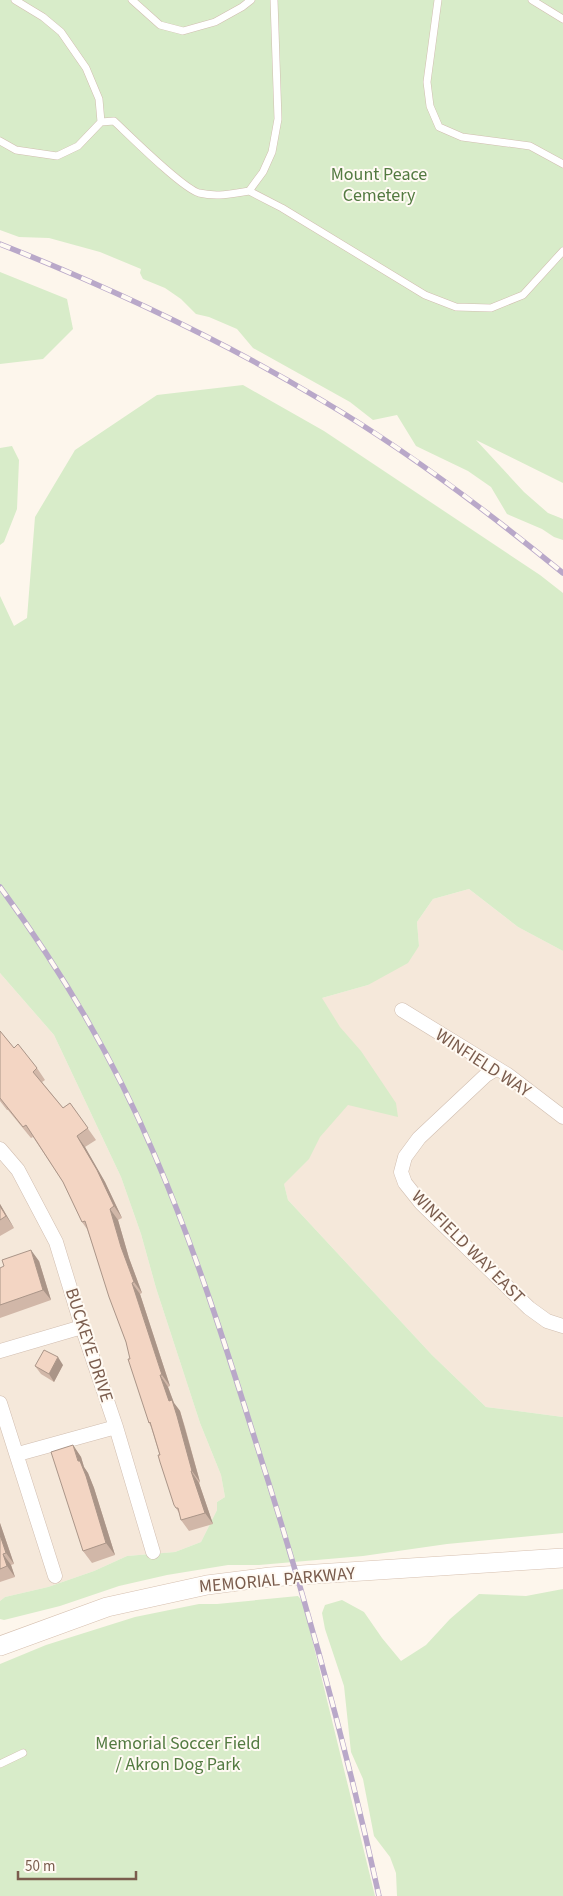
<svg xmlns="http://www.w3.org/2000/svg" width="563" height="1896" font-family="'Source Sans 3',sans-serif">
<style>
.residential{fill:#f5e8da}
.green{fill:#d8ecc9}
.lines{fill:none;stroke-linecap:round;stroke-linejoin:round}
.service-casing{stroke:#d1beb0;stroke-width:8}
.minor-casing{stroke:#d1beb0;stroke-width:15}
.secondary-casing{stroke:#d6c0b0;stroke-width:20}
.service{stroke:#fff;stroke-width:7}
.minor{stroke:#fff;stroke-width:14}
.secondary{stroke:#fff;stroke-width:19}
.rail-casing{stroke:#b9a8c9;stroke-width:5.5}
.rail{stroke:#fffaf3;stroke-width:4;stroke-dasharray:11;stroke-linecap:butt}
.wall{fill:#d1b7a8}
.shaded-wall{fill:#aa9588}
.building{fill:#f3d5c3;stroke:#aa9588}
.labels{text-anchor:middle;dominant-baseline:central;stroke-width:4;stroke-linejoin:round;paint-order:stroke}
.park-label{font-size:18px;fill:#537a41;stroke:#fffaf3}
.street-label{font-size:18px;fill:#7a5c4d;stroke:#fffaf3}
</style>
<rect width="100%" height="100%" fill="#fdf6ec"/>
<path class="residential" d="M 469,889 L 518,927 L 563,951 L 563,1417 L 486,1407 L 432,1355 L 288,1200 L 274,1146 L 322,998 L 368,985 L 419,946 L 417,922 L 433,899 Z
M 0,973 L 54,1035 L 121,1177 L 141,1234 L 156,1288 L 200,1423 L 221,1475 L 225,1497 L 217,1502 L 217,1510 L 201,1542 L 175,1552 L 127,1556 L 94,1571 L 48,1587 L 5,1597 L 0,1601 Z"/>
<path class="green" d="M 0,0 L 563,0 L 563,483 L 476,440 L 524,492 L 548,513 L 563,519 L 563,540 L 554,537 L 542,529 L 507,514 L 491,487 L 468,471 L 416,446 L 397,415 L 373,420 L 350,402 L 253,348 L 237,329 L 209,317 L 196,314 L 181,299 L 165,288 L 143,279 L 140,273 L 141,269 L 100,252 L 49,238 L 19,237 L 0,230 Z
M 0,272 L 67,299 L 73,329 L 43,359 L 0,364 Z
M 243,385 L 324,431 L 540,575 L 563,593 L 563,951 L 518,927 L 469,889 L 433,899 L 417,922 L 419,946 L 408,963 L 368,985 L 322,998 L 340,1027 L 361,1051 L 396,1103 L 398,1117 L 348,1105 L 320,1137 L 309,1159 L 284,1184 L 288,1200 L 432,1355 L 486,1407 L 563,1417 L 563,1533 L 447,1544 L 363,1556 L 259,1565 L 228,1565 L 167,1575 L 119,1586 L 60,1606 L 4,1620 L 0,1619 L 0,1601 L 5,1597 L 48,1587 L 94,1571 L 127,1556 L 175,1552 L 201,1542 L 217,1510 L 217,1502 L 225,1497 L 221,1475 L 200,1423 L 156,1288 L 141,1234 L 121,1177 L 54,1035 L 0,973 L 0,596 L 14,626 L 27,618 L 35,517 L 75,450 L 157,395 Z
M 12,446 L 19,460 L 17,509 L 4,542 L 0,545 L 0,448 Z
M 563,1589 L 563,1896 L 397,1896 L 396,1873 L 390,1857 L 374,1836 L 363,1779 L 351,1752 L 344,1686 L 325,1629 L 322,1613 L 325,1605 L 342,1600 L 364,1612 L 382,1638 L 401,1661 L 426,1645 L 450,1619 L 479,1594 L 526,1596 Z
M 298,1596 L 303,1602 L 375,1896 L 0,1896 L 0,1664 L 46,1645 L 135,1617 L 199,1604 L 217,1604 Z"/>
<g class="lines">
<g class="service-casing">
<path id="service" d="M 132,0 L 160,25 L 183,31 L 215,22 L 242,7 L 251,0
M 438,0 L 427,82 L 430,106 L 439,127 L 462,137 L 530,146 L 563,164
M 532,0 L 563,19
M 101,122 L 114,121 C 130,136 182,188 199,193 C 216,197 232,194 249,191 L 263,172 L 272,152 L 278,119 L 274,0
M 0,141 L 16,150 L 57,156 L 78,146 L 101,122 L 99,99 L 86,68 L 61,32 L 43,17 L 15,0
M 249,191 L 282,208 L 425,295 L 456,307 L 491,308 L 523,295 L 563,251
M 0,1764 L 23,1753"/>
</g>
<g class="minor-casing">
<path id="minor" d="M 402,1010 L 508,1075 L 563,1117
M 496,1069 L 486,1075 L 419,1138 L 405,1157 L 401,1172 L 405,1183 L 421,1203 L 529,1308 L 547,1321 L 563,1326
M 0,1149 L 18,1170 L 56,1242 L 82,1327 L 116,1427 L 153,1552
M 0,1351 L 82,1327
M 0,1403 L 55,1576
M 18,1454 L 116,1427"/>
</g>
<g class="secondary-casing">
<path id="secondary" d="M 0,1646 L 107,1607 L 207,1585 L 270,1577 L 563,1558"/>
</g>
<use href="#service" class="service"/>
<use href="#minor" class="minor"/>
<use href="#secondary" class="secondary"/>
<g class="rail-casing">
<path id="rail" d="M 0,244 C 111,288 220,339 323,401 C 408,451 487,511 563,573
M 0,887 C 61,970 115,1061 155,1156 C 196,1251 227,1350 258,1449 C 305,1596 346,1745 379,1896"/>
</g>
<use href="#rail" class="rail"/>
</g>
<path class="wall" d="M 0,1031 L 14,1048 L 37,1068 L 45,1080 L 42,1082 L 63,1108 L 70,1103 L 96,1140 L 85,1147 L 105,1182 L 122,1218 L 118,1220 L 129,1258 L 142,1293 L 140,1294 L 170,1386 L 168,1387 L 174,1403 L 180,1411 L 185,1427 L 200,1482 L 199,1483 L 213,1524 L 189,1531 L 181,1520 L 179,1513 L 176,1508 L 151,1427 L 149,1423 L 126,1342 L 87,1229 L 82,1222 L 63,1182 L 33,1137 L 31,1138 L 8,1110 L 7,1110 L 0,1101 Z
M 0,1204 L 14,1228 L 0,1236 Z
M 39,1261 L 51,1300 L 0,1318 L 0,1268 Z
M 63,1365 L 54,1382 L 41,1374 L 35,1366 Z
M 73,1445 L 81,1457 L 84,1467 L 88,1473 L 94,1488 L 115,1555 L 92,1563 L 83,1551 Z
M 0,1523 L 14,1564 L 11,1565 L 15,1577 L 0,1582 Z"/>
<path class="shaded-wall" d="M 77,1136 L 85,1147 L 105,1182 L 122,1218 L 114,1206 Z
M 0,1204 L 14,1228 L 6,1216 L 0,1206 Z
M 110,1209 L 118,1220 L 129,1258 L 142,1293 L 134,1282 L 121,1247 Z
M 31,1250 L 39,1261 L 51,1300 L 43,1290 Z
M 132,1283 L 140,1294 L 170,1386 L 162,1375 Z
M 58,1357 L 63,1365 L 54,1382 L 49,1374 Z
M 160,1375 L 168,1387 L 174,1403 L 180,1411 L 200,1482 L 192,1471 Z
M 73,1445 L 81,1457 L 84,1467 L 88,1473 L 94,1488 L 115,1555 L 106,1543 Z
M 191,1471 L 199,1483 L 213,1524 L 205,1513 Z
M 0,1523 L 14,1564 L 6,1553 L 0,1535 Z
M 3,1554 L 11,1565 L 15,1577 L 7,1566 Z"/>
<path class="building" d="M 0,1031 L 14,1048 L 18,1044 L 37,1068 L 33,1072 L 63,1108 L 70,1103 L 88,1128 L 77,1136 L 97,1170 L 114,1206 L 110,1209 L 121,1247 L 134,1282 L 132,1283 L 162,1375 L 160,1375 L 169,1401 L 172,1400 L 177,1416 L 192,1471 L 191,1471 L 205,1513 L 181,1520 L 178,1508 L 176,1508 L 174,1505 L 160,1462 L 158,1455 L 160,1455 L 154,1435 L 150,1422 L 149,1423 L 128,1359 L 130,1359 L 126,1342 L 109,1297 L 85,1221 L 82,1222 L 63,1182 L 26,1125 L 23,1127 L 0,1098 Z
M 0,1206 L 6,1216 L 0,1220 Z
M 31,1250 L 43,1290 L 0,1305 L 0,1268 L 4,1266 L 2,1260 Z
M 44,1350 L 58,1357 L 49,1374 L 35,1366 Z
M 73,1445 L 78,1461 L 80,1461 L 86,1476 L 106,1543 L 83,1551 L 51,1452 Z
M 0,1535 L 6,1553 L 3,1554 L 7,1566 L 0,1569 Z"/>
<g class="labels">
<g class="park-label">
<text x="379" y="174">Mount Peace<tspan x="379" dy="21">Cemetery</tspan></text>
<text x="178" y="1743">Memorial Soccer Field<tspan x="178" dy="21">/ Akron Dog Park</tspan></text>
</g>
<g class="street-label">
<text transform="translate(483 1063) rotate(33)">WINFIELD WAY</text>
<text transform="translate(468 1247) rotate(45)">WINFIELD WAY EAST</text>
<text transform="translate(89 1345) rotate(72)">BUCKEYE DRIVE</text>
<text transform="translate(277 1580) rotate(-5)">MEMORIAL PARKWAY</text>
</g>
</g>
<path d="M18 1871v8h118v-8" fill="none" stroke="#7a5c4d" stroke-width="2.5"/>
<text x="25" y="1871" font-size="15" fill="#7a5c4d" stroke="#fffaf3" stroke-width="4" paint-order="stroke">50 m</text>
</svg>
